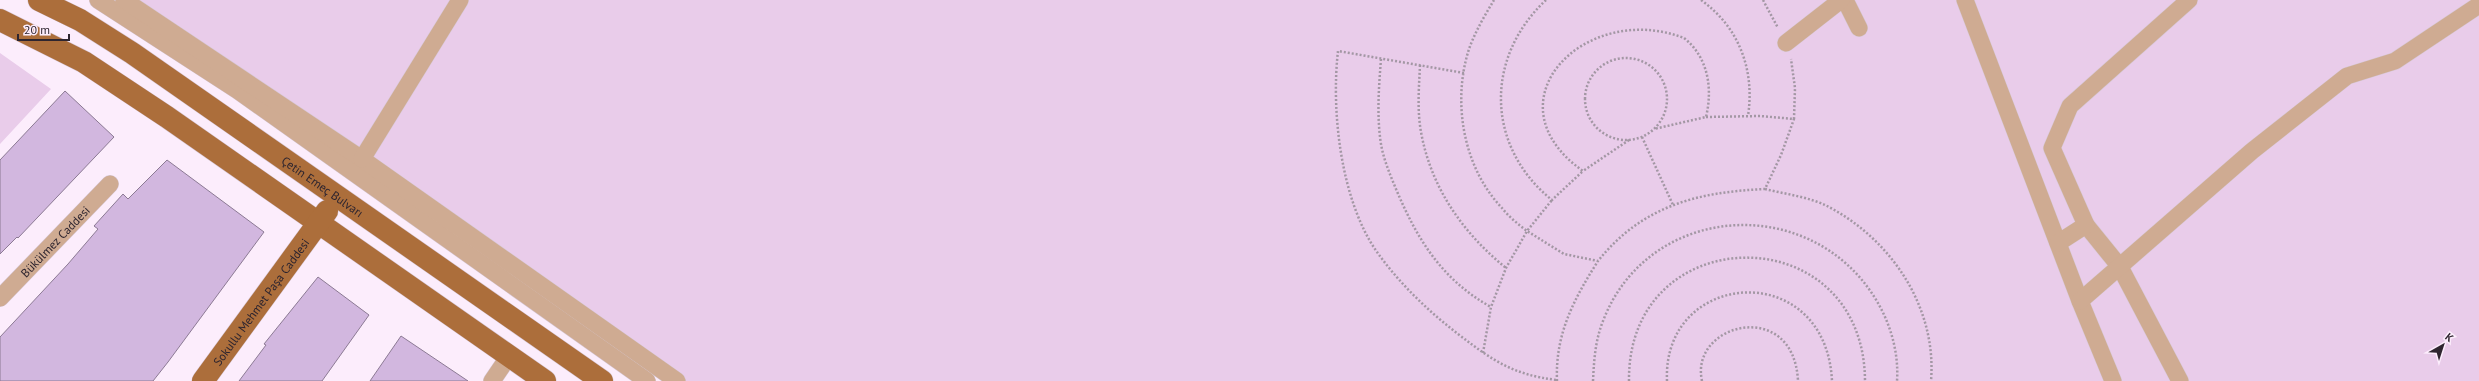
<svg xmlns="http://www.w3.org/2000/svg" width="2479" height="381" font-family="'PT Sans',sans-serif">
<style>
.green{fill:#e9ccea}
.building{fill:#d2b7df;stroke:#8c7a94}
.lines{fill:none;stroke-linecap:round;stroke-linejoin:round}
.minor-casing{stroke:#d7c9d7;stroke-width:18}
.major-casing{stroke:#d7c9d7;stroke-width:23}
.path{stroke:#a397a4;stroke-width:2.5;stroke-dasharray:2 2;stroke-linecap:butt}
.minor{stroke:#cfab92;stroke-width:17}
.major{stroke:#ac6e3b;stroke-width:22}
.labels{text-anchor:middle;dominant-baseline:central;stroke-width:3;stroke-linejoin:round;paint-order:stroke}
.street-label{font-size:12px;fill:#2e252f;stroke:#fcedfc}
</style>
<rect width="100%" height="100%" fill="#fcedfc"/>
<path class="green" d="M 124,0 L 2479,0 L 2479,381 L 677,381 Z
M 0,53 L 51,89 L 0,144 Z"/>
<path class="building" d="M 65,91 L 114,137 L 18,238 L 17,237 L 0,254 L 0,160 Z
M 167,160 L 264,232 L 168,362 L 153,381 L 0,381 L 0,337 L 68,264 L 98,229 L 94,226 L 123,194 L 128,199 Z
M 318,277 L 369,315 L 322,381 L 239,381 L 266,345 L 264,344 Z
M 401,336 L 468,381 L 370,381 Z"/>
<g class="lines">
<g class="minor-casing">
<g id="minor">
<path d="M 98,0 L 237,90 L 647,381"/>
<path d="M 124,0 L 362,159 L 677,381"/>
<path d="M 1845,0 L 1859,28"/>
<path d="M 1965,0 L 2080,301 L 2113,381"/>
<path d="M 1786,43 L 1841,0"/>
<path d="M 362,159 L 460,0"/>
<path d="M 2086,225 L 2120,267 L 2180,381"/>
<path d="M 2058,243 L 2086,225 L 2052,148 L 2070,106 L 2189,0"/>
<path id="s1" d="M 0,298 L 110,184"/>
<path d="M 2080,301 L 2252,151 L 2347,76 L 2395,61 L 2479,5"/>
<path d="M 492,381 L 509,356"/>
</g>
</g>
<g class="major-casing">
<g id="major">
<path id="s2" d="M 39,0 L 80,20 L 132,53 L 602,381"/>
<path d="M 0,20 L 84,62 L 167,117 L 545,381"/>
<path id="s3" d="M 203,381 L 327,211"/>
</g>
</g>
<path class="path" d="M 1494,0 C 1485,15 1475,32 1469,49 C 1452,102 1463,167 1502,208 C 1509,217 1518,224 1527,231 L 1552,200
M 1546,0 C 1484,58 1486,147 1552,200 L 1583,171
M 1701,0 C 1739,27 1755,70 1748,116
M 1763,0 L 1778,28
M1585 99a41 41 0 1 1 82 0a41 41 0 1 1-82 0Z
M 1381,59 C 1379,85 1377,111 1380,137 C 1382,156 1389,172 1396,189 C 1417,239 1442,280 1491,307
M 1420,65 C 1419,87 1417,110 1421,132 C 1431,188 1463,233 1506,268
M 1464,73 L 1338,51 C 1331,112 1341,201 1377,252 C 1399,283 1428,311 1458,334 C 1492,360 1513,375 1557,380
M 1706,117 L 1760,116 L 1794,119 L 1795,88 L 1791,59
M 1642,137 L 1673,205
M 1629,140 L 1583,171 C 1485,102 1585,0 1684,38 C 1708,57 1713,88 1706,117 L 1654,129
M 1765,189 C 1785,194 1809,197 1827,206 C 1891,239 1937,307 1931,381
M 1483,353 L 1491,307 L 1506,268 L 1527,231 L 1564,254 L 1598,261 C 1642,206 1697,192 1765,189 L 1781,155 L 1794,119
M 1557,381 C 1555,334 1574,299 1598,261
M 1593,381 C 1594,361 1595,341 1603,321 C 1648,203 1809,192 1875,298 C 1890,322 1899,352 1897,381
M 1629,381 C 1627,218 1864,215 1865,381
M 1667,381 C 1662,269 1826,257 1832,381
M 1702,381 C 1689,323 1794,297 1798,381"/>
<use href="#minor" class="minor"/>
<use href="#major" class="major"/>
</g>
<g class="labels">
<g class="street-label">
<text stroke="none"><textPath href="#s2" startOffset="340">Çetin Emeç Bulvarı</textPath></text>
<text stroke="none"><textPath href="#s1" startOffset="79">Bükülmez Caddesi</textPath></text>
<text stroke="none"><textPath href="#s3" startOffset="98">Sokullu Mehmet Paşa Caddesi</textPath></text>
</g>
</g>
<g transform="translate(2443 345) rotate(39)" stroke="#fcedfc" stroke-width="3" paint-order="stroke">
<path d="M0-3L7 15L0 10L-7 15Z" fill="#2e252f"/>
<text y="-6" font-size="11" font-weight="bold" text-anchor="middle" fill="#2e252f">K</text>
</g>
<path d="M18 34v6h51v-6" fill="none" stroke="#2e252f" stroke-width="2"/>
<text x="24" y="34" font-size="12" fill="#2e252f" stroke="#fcedfc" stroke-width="3" paint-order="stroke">20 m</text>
</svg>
